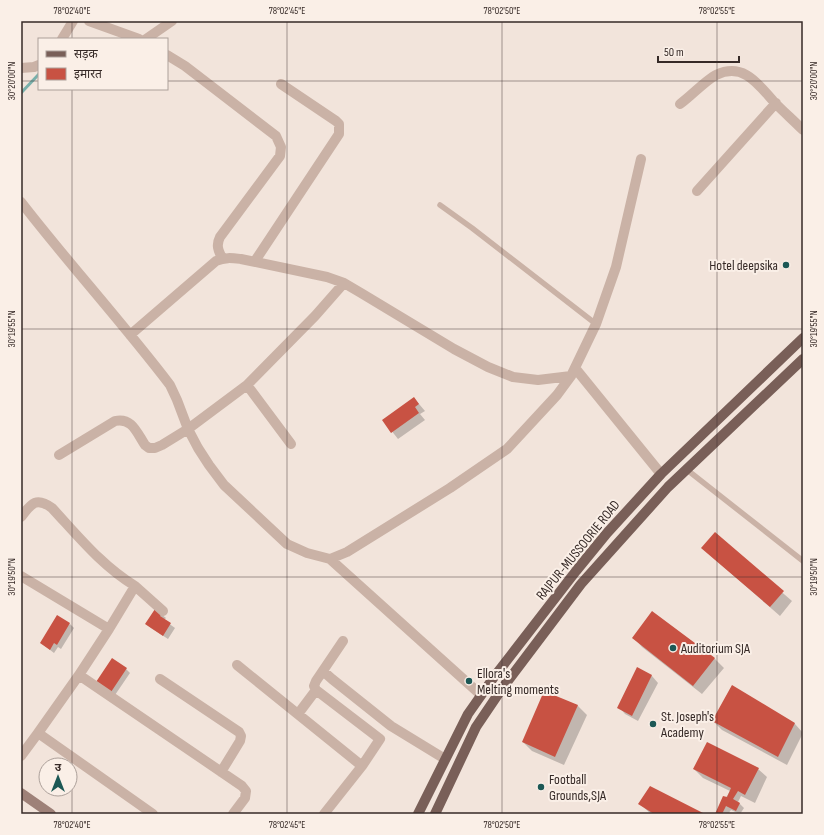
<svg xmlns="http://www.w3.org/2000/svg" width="824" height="835" font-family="'Sofia Sans Condensed','Noto Sans Devanagari',sans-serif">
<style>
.shadow{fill:#0003}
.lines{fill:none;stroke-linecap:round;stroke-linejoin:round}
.stream{stroke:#79b0ab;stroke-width:3}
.building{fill:#c85243}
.lane{stroke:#cab2a6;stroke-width:5.5}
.street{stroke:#cab2a6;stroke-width:10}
.secondary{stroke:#9e8178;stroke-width:10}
.primary{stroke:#795f58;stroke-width:10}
.ticks{fill:none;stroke:#362a27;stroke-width:1;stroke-opacity:0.45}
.poi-dot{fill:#1c5855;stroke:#faefe7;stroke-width:1.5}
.labels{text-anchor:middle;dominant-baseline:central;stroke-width:4;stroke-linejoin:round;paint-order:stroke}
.poi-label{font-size:14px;fill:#362a27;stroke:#faefe7;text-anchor:start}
.street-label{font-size:14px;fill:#362a27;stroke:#faefe7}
.neatline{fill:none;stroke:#362a27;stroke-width:1.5}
.ticks-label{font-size:10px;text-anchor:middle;fill:#362a27}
</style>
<rect width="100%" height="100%" fill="#f2e4db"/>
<path class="shadow" d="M 414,398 L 425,411 L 420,414 L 425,420 L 398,439 L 383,420 Z
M 715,534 L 792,601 L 780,616 L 702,548 Z
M 652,612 L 715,659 L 724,668 L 702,694 L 642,647 L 634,638 Z
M 161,614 L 166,618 L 164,620 L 175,628 L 168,639 L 151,628 L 146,624 Z
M 70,624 L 74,628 L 61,649 L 58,647 L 54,653 L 41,643 Z
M 638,668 L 652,676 L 658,683 L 638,721 L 625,714 L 619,707 Z
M 126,669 L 130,673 L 115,695 L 101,686 Z
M 732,686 L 795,724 L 803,733 L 787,765 L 722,730 L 713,721 Z
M 545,692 L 578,706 L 587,715 L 564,765 L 532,751 L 523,742 Z
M 694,769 L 758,769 L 767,777 L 755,803 L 741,796 L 738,802 L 744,808 L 740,814 L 731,810 L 728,814 L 716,814 L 730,791 L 703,778 Z
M 640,804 L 703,814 L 651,814 Z"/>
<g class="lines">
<path class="stream" d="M 21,93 L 39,74"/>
</g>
<path class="building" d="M 414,397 L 419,404 L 415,407 L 419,413 L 391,433 L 382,420 Z
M 715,532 L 784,591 L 770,607 L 701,548 Z
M 155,609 L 162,613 L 160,616 L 171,623 L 163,636 L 145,624 Z
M 652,611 L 715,658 L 693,686 L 632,638 Z
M 57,615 L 70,623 L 57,645 L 54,643 L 50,650 L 40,643 Z
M 112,658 L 127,668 L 111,692 L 96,682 Z
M 637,667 L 652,675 L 632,716 L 617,708 Z
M 732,685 L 795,723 L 778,757 L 712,721 Z
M 544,691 L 578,705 L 555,757 L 522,742 Z
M 707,742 L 759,768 L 745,795 L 738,791 L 733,799 L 740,803 L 736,811 L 726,806 L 722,814 L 715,814 L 723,796 L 727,797 L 731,788 L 693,769 Z
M 650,786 L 705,814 L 654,814 L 638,804 Z"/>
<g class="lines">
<path class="lane" d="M 440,205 L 472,228 L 596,324
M 686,469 L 803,561"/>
<path class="street" d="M 89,21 L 139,39
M 62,39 L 73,21
M 146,39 L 172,21
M 167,55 L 185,66 L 276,136 L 281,147 L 280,156 L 220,237 C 216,245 218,250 222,258
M 21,68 L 34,67 L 39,65
M 680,104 C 690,97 706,80 716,75 C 745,61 760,87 776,104 C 785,113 794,121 803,130
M 697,191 L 776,103
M 21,202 C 69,264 122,322 170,385 L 177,400 L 188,429 L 198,448 L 209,465 L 224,485 L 287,544 L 307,553 L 330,559 L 347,552 L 450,488 L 507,449 L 557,395 L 571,376 L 596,324 L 616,267 L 641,159
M 255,261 L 339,134 L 339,124 L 336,121 L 281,84
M 130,335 L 216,261 C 225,257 232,258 241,259 L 327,277 L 344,283 L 361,293 L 454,349 L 488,367 L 513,377 L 538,380 L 571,376
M 575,368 L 661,474
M 247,385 L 291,444
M 59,455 L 115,421 C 132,417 137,433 145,445 L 149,448 L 155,448 L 162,445 L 188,429 L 247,385 L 315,316 L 344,283
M 21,517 C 31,504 36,496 52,508 C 78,536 102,566 135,586
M 330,559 L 481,695
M 21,576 L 109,629 L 79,675 L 242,786 L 246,791 L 245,798 L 233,814
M 109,629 L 135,586 L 163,611
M 237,665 L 362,766
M 323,671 L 332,679 L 391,726 L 445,759
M 79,675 L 38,733 L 153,814
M 160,679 L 239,732 L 241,736 L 240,741 L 221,772
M 298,714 L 316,690
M 21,756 L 38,733
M 324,814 L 362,766 L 380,739 L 316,690 L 314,686 L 316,681 L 343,641"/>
<path class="secondary" d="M 21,793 L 51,814"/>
<path class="primary" d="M 418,814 L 468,714 L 494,677 L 576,571 L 607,533 L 661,474 L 803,338
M 435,814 L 476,727 L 501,690 L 581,584 L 668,487 L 803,359"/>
</g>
<path class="ticks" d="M 72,21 L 72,39M 287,21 L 287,814M 502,21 L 502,814M 717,21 L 717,814M 21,81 L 39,81M 167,81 L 803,81M 72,89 L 72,814M 21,329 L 803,329M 21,577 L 803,577"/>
<g class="poi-dot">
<circle cx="786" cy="265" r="4"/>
<circle cx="673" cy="648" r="4"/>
<circle cx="469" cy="681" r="4"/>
<circle cx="653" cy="724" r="4"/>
<circle cx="541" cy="787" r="4"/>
</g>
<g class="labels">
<g class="poi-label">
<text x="778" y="265" text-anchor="end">Hotel deepsika</text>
<text x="681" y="648">Auditorium SJA</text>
<text x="477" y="673">Ellora's<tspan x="477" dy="16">Melting moments</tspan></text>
<text x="661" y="716">St. Joseph's<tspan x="661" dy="16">Academy</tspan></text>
<text x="549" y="779">Football<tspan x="549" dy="16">Grounds,SJA</tspan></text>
</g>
<g class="street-label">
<text transform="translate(578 550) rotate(-51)">RAJPUR-MUSSOORIE ROAD</text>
</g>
</g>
<rect width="824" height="835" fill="none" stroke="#faefe7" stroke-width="44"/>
<rect x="38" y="38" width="130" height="52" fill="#faefe7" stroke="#aca09a"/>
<rect x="46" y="51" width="20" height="6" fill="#795f58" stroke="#aca09a"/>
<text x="74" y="58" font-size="12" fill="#362a27">सड़क</text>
<rect x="46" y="68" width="20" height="12" fill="#c85243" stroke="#aca09a"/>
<text x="74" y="78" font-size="12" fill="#362a27">इमारत</text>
<g transform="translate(58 777)"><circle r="19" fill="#faefe7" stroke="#aca09a"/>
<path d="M0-3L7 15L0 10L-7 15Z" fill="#1c5855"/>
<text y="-6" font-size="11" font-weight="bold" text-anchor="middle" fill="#362a27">उ</text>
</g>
<path d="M658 56v6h81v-6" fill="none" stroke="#362a27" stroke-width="2"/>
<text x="664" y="56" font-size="12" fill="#362a27" stroke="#faefe7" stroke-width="3" paint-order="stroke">50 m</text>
<rect x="22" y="22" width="780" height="791" class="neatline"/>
<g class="ticks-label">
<text x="72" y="14">78°02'40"E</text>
<text x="287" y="14">78°02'45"E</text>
<text x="502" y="14">78°02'50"E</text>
<text x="717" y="14">78°02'55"E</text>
<text transform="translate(11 81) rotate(-90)" y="4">30°20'00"N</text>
<text transform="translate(813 81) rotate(-90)" y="4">30°20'00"N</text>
<text transform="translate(11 329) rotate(-90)" y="4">30°19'55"N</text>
<text transform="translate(813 329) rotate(-90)" y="4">30°19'55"N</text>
<text transform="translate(11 577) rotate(-90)" y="4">30°19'50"N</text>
<text transform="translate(813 577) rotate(-90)" y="4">30°19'50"N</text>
<text x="72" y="828">78°02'40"E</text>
<text x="287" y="828">78°02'45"E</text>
<text x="502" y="828">78°02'50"E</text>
<text x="717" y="828">78°02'55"E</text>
</g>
</svg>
